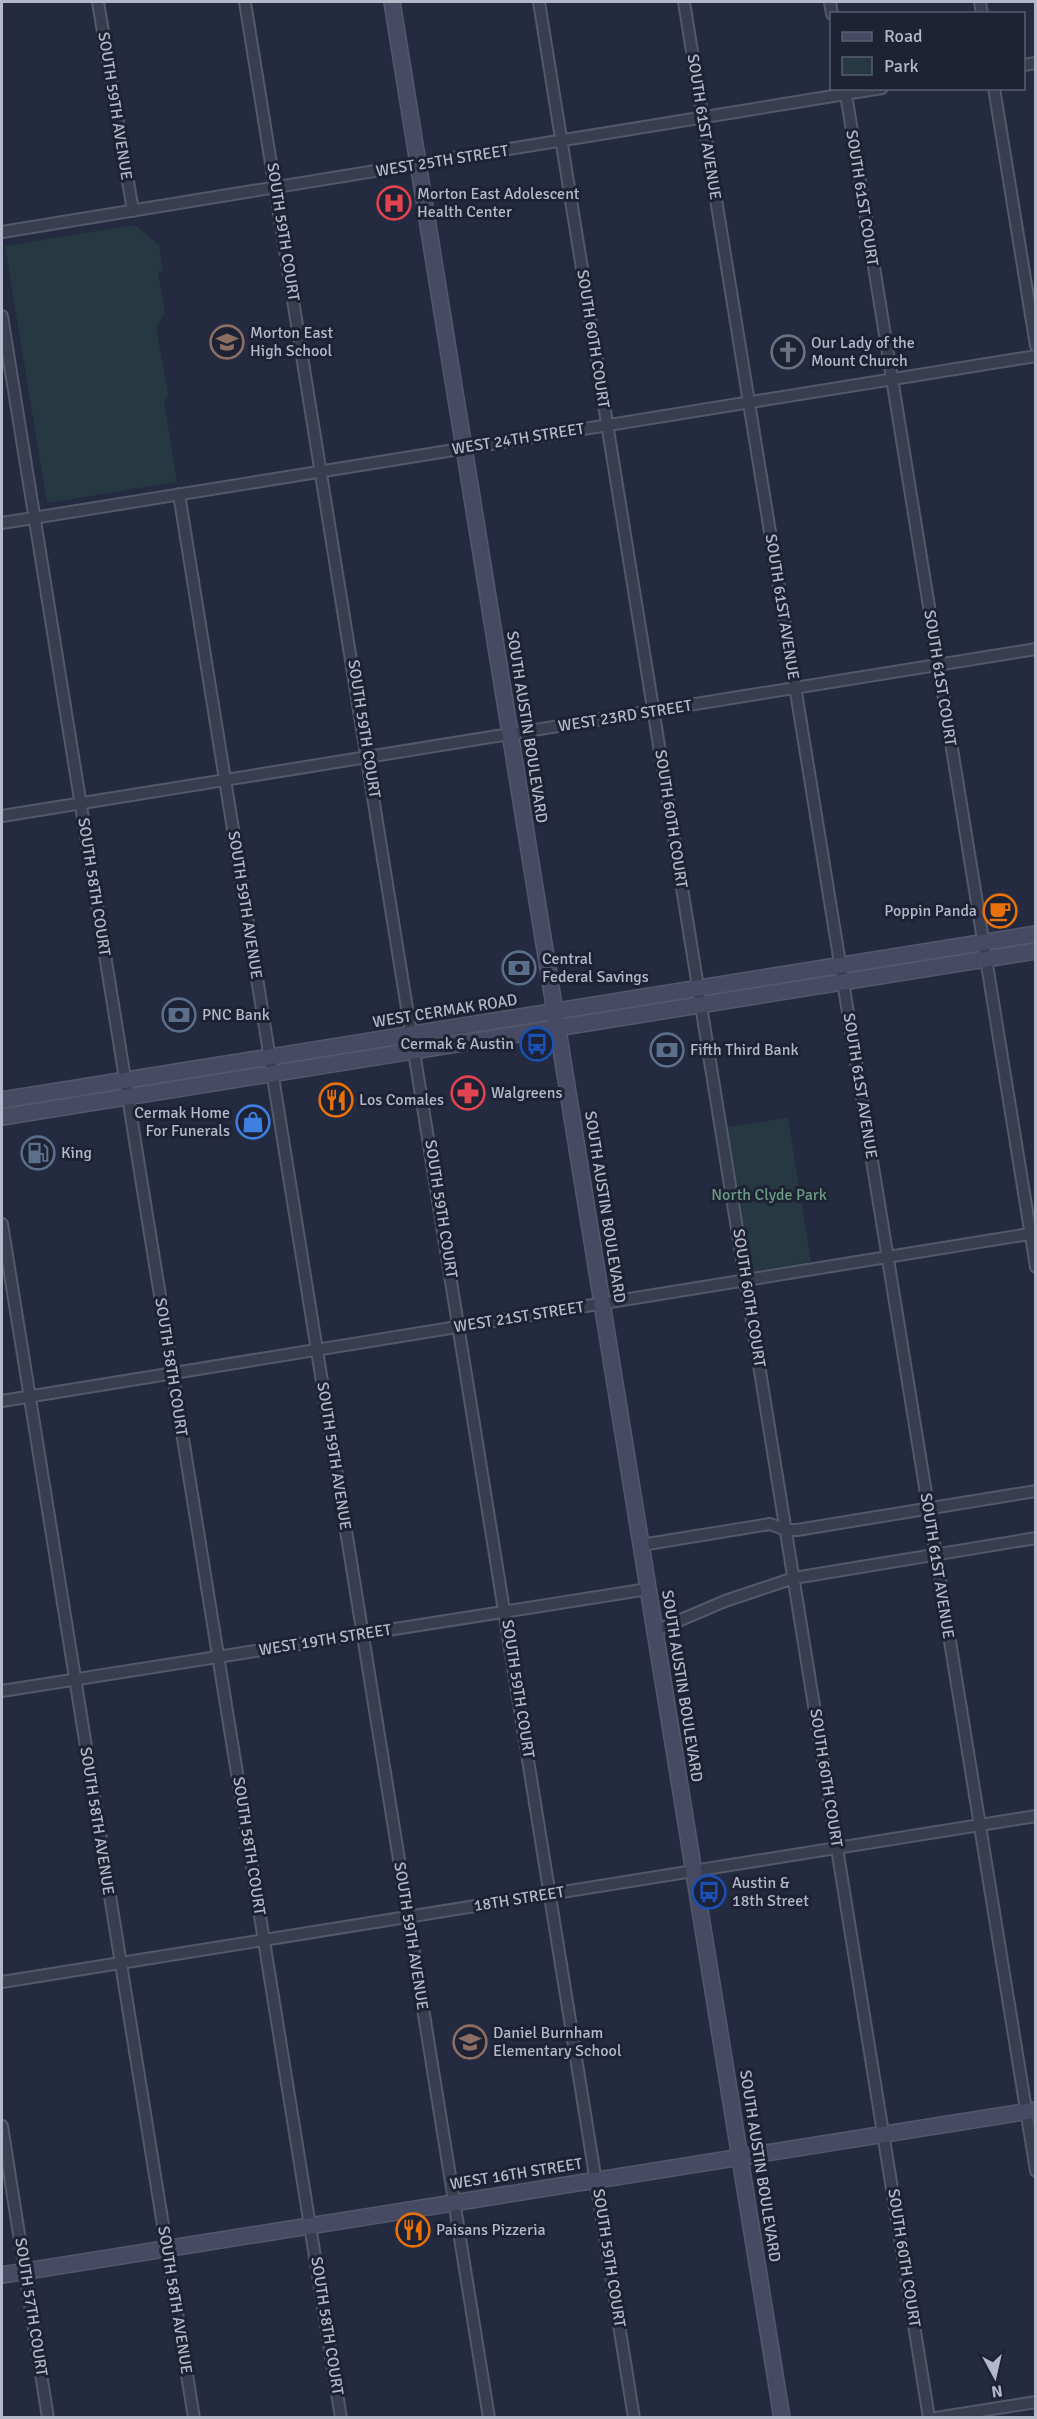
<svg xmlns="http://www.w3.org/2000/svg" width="1037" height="2419" font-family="Signika,sans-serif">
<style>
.green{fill:#263841}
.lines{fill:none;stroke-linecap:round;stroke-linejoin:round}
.street-casing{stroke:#53586b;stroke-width:14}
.secondary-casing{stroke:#53586b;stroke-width:18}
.street{stroke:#383d50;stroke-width:10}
.secondary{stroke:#464a63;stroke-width:15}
.labels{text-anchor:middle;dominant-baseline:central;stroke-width:6;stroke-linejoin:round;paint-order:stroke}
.street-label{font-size:16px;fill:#b5b8cb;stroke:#1d2235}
.poi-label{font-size:16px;fill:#b5b8cb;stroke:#1d2235;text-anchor:start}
.park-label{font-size:16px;fill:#6b9c81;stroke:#1d2235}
</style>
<rect width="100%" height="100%" fill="#242a40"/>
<path class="green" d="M 135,225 L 159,245 L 163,271 L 158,272 L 165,313 L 156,327 L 168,394 L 164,402 L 177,482 L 47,503 L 5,246 Z
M 788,1118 L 811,1262 L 750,1272 L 727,1127 Z"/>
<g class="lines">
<g class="street-casing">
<path id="street" d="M 98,2 L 133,211
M 245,2 L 634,2418
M 539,2 L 929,2418
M 684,2 L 1036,2171
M 830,2 L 832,14
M 980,2 L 982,14
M 1024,65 L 1036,63
M 845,88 L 1036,1267
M 994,88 L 1036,346
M 2,232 L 882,88
M 2,316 L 341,2418
M 179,494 L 489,2418
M 2,523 L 1036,356
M 2,816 L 1036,649
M 2,1224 L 194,2418
M 2,1401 L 1035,1233
M 641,1545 L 770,1524 L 786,1530 L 797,1530 L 1036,1491
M 655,1631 L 725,1601 L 794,1578 L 1036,1538
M 2,1691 L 648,1589
M 2,1982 L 1036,1816
M 2,2126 L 48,2418
M 936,2418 L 1036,2402"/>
</g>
<g class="secondary-casing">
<path id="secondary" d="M 392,2 L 782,2418
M 2,1100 L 1036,934
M 2,1117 L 1036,951
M 2,2275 L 1036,2110"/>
</g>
<use href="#street" class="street"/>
<use href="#secondary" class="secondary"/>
</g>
<defs>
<g id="hospital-ring" transform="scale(1.725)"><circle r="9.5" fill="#1d2235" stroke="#e0444e" stroke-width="1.5"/><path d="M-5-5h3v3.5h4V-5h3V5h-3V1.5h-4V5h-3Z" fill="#e0444e"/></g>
<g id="school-ring" transform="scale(1.725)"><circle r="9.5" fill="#1d2235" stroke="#8d6e63" stroke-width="1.5"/><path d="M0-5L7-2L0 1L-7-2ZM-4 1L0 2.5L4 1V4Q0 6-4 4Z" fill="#8d6e63"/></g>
<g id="church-ring" transform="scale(1.725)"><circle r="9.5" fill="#1d2235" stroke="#6b7280" stroke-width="1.5"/><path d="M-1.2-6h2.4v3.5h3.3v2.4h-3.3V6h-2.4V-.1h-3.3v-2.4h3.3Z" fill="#6b7280"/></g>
<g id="cafe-ring" transform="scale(1.725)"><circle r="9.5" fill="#1d2235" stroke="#e8710a" stroke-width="1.5"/><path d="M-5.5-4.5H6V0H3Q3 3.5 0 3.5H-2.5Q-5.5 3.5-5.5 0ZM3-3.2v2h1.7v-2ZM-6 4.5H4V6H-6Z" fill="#e8710a"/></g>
<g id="bank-ring" transform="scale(1.725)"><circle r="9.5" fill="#1d2235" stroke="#5c6f8a" stroke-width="1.5"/><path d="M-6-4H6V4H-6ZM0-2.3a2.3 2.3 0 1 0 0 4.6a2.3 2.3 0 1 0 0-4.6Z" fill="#5c6f8a"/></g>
<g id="bus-ring" transform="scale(1.725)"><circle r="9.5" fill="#1d2235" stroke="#1a4fb4" stroke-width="1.5"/><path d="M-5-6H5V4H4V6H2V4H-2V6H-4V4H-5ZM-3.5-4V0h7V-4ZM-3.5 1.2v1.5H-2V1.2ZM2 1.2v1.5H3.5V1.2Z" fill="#1a4fb4"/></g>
<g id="pharmacy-ring" transform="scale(1.725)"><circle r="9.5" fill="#1d2235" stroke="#e0444e" stroke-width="1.5"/><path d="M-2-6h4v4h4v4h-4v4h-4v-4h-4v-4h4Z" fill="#e0444e"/></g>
<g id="restaurant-ring" transform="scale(1.725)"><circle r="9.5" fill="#1d2235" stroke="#e8710a" stroke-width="1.5"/><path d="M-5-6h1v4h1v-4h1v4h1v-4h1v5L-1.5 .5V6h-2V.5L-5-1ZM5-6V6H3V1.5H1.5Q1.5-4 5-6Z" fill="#e8710a"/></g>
<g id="shop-ring" transform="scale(1.725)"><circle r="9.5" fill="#1d2235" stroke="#3f7fe0" stroke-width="1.5"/><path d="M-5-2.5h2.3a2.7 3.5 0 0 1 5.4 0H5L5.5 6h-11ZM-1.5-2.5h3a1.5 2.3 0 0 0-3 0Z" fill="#3f7fe0"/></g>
<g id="fuel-ring" transform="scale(1.725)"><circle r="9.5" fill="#1d2235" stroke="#5c6f8a" stroke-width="1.5"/><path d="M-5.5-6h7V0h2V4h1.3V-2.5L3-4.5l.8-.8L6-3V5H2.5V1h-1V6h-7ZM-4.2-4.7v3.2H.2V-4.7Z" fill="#5c6f8a"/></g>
</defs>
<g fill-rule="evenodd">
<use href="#hospital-ring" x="394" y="203"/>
<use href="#school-ring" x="227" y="342"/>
<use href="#church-ring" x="788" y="352"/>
<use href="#cafe-ring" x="1000" y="911"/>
<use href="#bank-ring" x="519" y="968"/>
<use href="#bank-ring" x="179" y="1015"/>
<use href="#bus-ring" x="537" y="1044"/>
<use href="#bank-ring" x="667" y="1050"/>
<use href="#pharmacy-ring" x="468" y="1093"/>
<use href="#restaurant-ring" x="336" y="1100"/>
<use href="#shop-ring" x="253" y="1122"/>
<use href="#fuel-ring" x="38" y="1153"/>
<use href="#bus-ring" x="709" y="1892"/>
<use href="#school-ring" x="470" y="2042"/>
<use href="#restaurant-ring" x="413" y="2230"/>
</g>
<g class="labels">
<g class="street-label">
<text transform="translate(115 106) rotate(81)">SOUTH 59TH AVENUE</text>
<text transform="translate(704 127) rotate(81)">SOUTH 61ST AVENUE</text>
<text transform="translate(442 161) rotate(-9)">WEST 25TH STREET</text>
<text transform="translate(862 198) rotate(81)">SOUTH 61ST COURT</text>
<text transform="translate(283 232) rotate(81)">SOUTH 59TH COURT</text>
<text transform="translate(593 339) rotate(81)">SOUTH 60TH COURT</text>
<text transform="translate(518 439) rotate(-9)">WEST 24TH STREET</text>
<text transform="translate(782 607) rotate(81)">SOUTH 61ST AVENUE</text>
<text transform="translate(940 678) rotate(81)">SOUTH 61ST COURT</text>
<text transform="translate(625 716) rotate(-9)">WEST 23RD STREET</text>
<text transform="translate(527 727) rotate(81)">SOUTH AUSTIN BOULEVARD</text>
<text transform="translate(364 729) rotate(81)">SOUTH 59TH COURT</text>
<text transform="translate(671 819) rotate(81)">SOUTH 60TH COURT</text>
<text transform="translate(94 887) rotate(81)">SOUTH 58TH COURT</text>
<text transform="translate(245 905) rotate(81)">SOUTH 59TH AVENUE</text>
<text transform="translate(445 1011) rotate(-9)">WEST CERMAK ROAD</text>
<text transform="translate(860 1086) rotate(81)">SOUTH 61ST AVENUE</text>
<text transform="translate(605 1207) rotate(81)">SOUTH AUSTIN BOULEVARD</text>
<text transform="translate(441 1209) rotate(81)">SOUTH 59TH COURT</text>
<text transform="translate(749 1298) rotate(81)">SOUTH 60TH COURT</text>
<text transform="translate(519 1317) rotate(-9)">WEST 21ST STREET</text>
<text transform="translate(171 1367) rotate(81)">SOUTH 58TH COURT</text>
<text transform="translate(334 1456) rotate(81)">SOUTH 59TH AVENUE</text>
<text transform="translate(937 1566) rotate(81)">SOUTH 61ST AVENUE</text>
<text transform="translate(325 1640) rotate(-9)">WEST 19TH STREET</text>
<text transform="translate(682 1686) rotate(81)">SOUTH AUSTIN BOULEVARD</text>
<text transform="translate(518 1689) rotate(81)">SOUTH 59TH COURT</text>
<text transform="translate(826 1778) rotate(81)">SOUTH 60TH COURT</text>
<text transform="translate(97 1821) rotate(81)">SOUTH 58TH AVENUE</text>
<text transform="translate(249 1846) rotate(81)">SOUTH 58TH COURT</text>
<text transform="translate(519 1899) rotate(-9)">18TH STREET</text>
<text transform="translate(411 1936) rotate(81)">SOUTH 59TH AVENUE</text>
<text transform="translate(760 2166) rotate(81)">SOUTH AUSTIN BOULEVARD</text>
<text transform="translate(516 2174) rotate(-9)">WEST 16TH STREET</text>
<text transform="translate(609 2258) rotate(81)">SOUTH 59TH COURT</text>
<text transform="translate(904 2258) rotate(81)">SOUTH 60TH COURT</text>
<text transform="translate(175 2300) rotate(81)">SOUTH 58TH AVENUE</text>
<text transform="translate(31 2307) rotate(81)">SOUTH 57TH COURT</text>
<text transform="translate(327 2326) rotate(81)">SOUTH 58TH COURT</text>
</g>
<g class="poi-label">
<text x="417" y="194">Morton East Adolescent<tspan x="417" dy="18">Health Center</tspan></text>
<text x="250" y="333">Morton East<tspan x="250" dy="18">High School</tspan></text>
<text x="811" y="343">Our Lady of the<tspan x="811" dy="18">Mount Church</tspan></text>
<text x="977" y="911" text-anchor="end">Poppin Panda</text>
<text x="542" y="959">Central<tspan x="542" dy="18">Federal Savings</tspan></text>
<text x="202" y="1015">PNC Bank</text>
<text x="514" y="1044" text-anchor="end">Cermak &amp; Austin</text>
<text x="690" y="1050">Fifth Third Bank</text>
<text x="491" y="1093">Walgreens</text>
<text x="359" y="1100">Los Comales</text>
<text x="230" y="1113" text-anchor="end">Cermak Home<tspan x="230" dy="18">For Funerals</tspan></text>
<text x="61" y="1153">King</text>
<text x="732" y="1883">Austin &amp;<tspan x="732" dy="18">18th Street</tspan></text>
<text x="493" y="2033">Daniel Burnham<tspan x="493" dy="18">Elementary School</tspan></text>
<text x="436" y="2230">Paisans Pizzeria</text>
</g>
<g class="park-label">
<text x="769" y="1195">North Clyde Park</text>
</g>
</g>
<rect width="1037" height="2419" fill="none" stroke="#b5b8cb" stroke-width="6"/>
<rect x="830" y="12" width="195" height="78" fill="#1d2235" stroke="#5a5e71" stroke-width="1.5"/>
<rect x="842" y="32" width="30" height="9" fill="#464a63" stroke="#5a5e71" stroke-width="1.5"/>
<text x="884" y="42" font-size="18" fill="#b5b8cb">Road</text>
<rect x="842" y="57" width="30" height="18" fill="#263841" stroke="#5a5e71" stroke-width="1.5"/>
<text x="884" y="72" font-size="18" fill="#b5b8cb">Park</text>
<g transform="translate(995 2377) rotate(172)" stroke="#1d2235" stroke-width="4.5" paint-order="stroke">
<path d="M0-4.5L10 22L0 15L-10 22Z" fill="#b5b8cb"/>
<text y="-9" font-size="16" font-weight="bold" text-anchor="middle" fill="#b5b8cb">N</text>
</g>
</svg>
